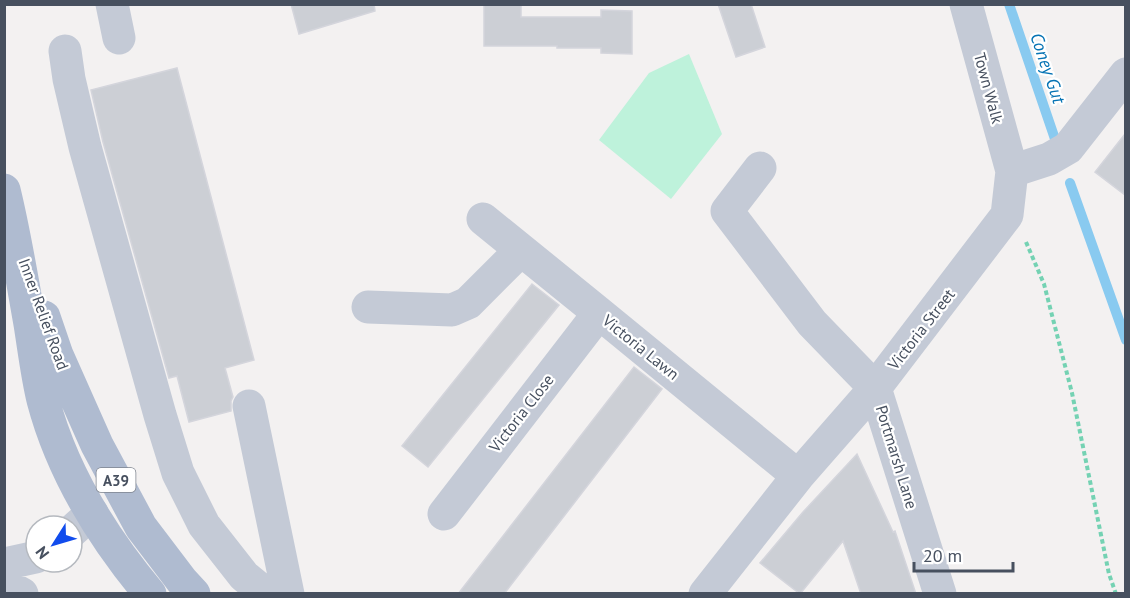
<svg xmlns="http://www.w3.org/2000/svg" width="1130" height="598" font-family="'PT Sans',sans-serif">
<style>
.green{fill:#bef2db}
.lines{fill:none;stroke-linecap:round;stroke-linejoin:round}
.stream{stroke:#89caf0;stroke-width:10}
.building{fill:#cccfd5;stroke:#d4d5dc;stroke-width:1.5}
.path{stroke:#74d2b3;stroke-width:4;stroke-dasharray:4.5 3;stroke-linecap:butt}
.minor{stroke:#c4cad6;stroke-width:33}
.major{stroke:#afbbd0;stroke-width:33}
.labels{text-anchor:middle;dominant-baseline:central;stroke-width:4.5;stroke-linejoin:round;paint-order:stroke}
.shield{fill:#fff;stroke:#7e848f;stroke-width:1.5}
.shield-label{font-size:15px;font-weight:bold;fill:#47505f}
.street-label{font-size:16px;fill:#47505f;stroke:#fff}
.water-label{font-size:18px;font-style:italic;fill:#0673b4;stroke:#fff}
</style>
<rect width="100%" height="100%" fill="#f3f1f1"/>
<path class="green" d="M 689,54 L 722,134 L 671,199 L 599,140 L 649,73 Z"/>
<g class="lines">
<path class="stream" d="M 1009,4 L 1056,142
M 1070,183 L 1126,340"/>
</g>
<path class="building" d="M 291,4 L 374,4 L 375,11 L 299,34 Z
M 484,4 L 521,4 L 521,17 L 601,17 L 601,10 L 632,11 L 632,54 L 601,53 L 601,48 L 557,48 L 557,46 L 484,46 Z
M 718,4 L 751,4 L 765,47 L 736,57 Z
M 177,68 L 254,360 L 225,368 L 233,397 L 231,401 L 231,411 L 189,422 L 177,376 L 169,378 L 103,142 L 91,90 Z
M 1125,134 L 1125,195 L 1095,172 Z
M 532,284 L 559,305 L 428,467 L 402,446 Z
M 634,367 L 662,389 L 504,594 L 458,594 Z
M 857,454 L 893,532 L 895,531 L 916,594 L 861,594 L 843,541 L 800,594 L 760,563 L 803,512 Z"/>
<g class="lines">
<path class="path" d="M 1026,242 L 1044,284 L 1072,393 L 1109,574 L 1116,594"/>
<path class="minor" d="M 112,4 L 119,38
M 966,4 L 1012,171
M 65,51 L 69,79 L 85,147 L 160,415 L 178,473 L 204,525 L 244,576 L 266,594
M 760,168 L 727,211 L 812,323 L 875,388 L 940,594
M 483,219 L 599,313 L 798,476
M 368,307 L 452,310 L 468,303 L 521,250
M 249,406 L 288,594
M 444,514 L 599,313
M 72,531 L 92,513
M 4,564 L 36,557
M 4,584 L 22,594
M 705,594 L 798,476 L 875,388 L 1007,215 L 1012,171 L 1049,159 L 1068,148 L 1126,74"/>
<path class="major" d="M 4,190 C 15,235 22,279 30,324 C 34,349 37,375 43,400 C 62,472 103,538 150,594
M 44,317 L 57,355 L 97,445 L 141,527 L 182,581 L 194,594"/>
</g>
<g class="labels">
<rect class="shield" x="96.5" y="468" width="39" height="24" rx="4.5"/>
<g class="shield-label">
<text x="116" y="480">A39</text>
</g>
<g class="street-label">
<text transform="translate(989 88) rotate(75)">Town Walk</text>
<text transform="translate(44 314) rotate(70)">Inner Relief Road</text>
<text transform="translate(921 329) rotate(-52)">Victoria Street</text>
<text transform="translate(641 347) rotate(39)">Victoria Lawn</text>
<text transform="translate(521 413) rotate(-52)">Victoria Close</text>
<text transform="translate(897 457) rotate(73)">Portmarsh Lane</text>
</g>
<g class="water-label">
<text transform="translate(1048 68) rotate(71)">Coney Gut</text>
</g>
</g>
<rect width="1130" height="598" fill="none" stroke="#47505f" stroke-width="12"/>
<g transform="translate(54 544) rotate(233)"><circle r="28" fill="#ffffff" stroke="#b5b9bf" stroke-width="1.5"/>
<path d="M0-4.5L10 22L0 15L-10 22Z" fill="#114ced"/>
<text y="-9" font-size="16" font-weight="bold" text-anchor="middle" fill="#47505f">N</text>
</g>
<path d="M914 562v9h99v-9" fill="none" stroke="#47505f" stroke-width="3"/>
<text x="923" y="562" font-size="18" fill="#47505f" stroke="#ffffff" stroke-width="4.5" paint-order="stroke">20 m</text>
</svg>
